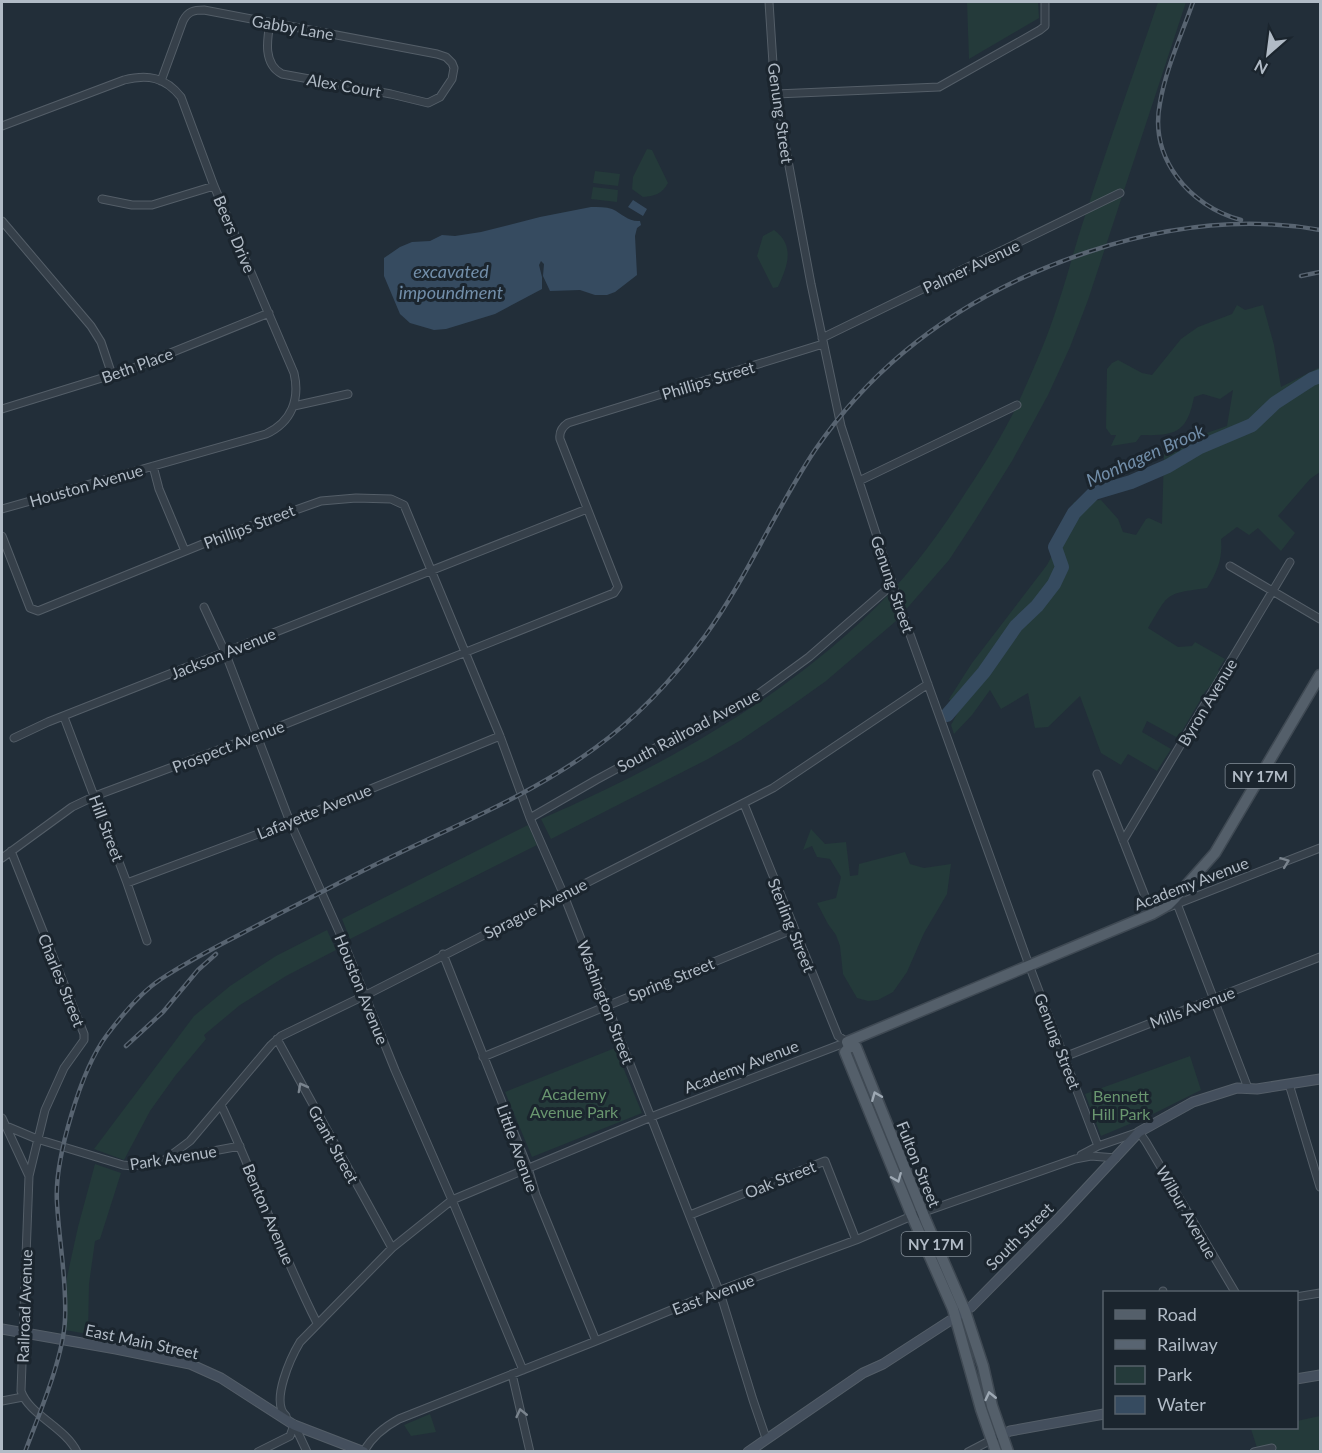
<svg xmlns="http://www.w3.org/2000/svg" width="1322" height="1453" font-family="Lato,sans-serif">
<style>
.green{fill:#243a3a}
.water{fill:#364b60}
.lines{fill:none;stroke-linecap:round;stroke-linejoin:round}
.river{stroke:#364b60;stroke-width:14}
.street-casing{stroke:#545e68;stroke-width:9}
.secondary-casing{stroke:#545e68;stroke-width:11}
.primary-casing{stroke:#3f4953;stroke-width:13}
.street{stroke:#36404a;stroke-width:7}
.secondary{stroke:#444f5d;stroke-width:9}
.primary{stroke:#545f6a;stroke-width:10}
.rail-casing{stroke:#586471;stroke-width:4.5}
.rail{stroke:#1b252e;stroke-width:2;stroke-dasharray:7;stroke-linecap:butt}
.oneway{stroke:#7a848e}
.oneway2{stroke:#9ea9b4}
.labels{text-anchor:middle;dominant-baseline:central;stroke-width:6;stroke-linejoin:round;paint-order:stroke}
.shield{fill:#1b252e;stroke:#848e98;stroke-width:1.5}
.shield-label{font-size:15px;font-weight:bold;fill:#b1bbc6}
.street-label{font-size:16px;fill:#b1bbc6;stroke:#1b252e}
.park-label{font-size:16px;fill:#69966f;stroke:#1b252e}
.water-label{font-size:18px;font-style:italic;fill:#728ea9;stroke:#1b252e}
</style>
<rect width="100%" height="100%" fill="#222e39"/>
<path class="green" d="M 967,2 L 1038,2 L 1039,18 L 969,59 Z
M 1158,2 L 1186,2 L 1088,300 L 1070,347 L 1048,395 L 1012,461 L 974,522 L 949,560 L 896,621 L 826,681 L 791,706 L 741,740 L 708,759 L 551,839 L 541,819 C 659,768 775,704 869,614 C 907,578 938,536 966,492 C 986,462 1005,431 1020,399 C 1034,368 1048,336 1058,304 C 1068,275 1075,245 1085,216 C 1108,144 1134,73 1158,2 Z
M 647,149 L 652,150 L 668,183 C 662,194 655,196 643,197 L 632,189 L 633,177 Z
M 595,171 L 620,174 L 618,186 L 593,183 Z
M 593,187 L 618,190 L 617,202 L 591,199 Z
M 774,230 C 796,246 787,267 778,287 L 773,288 L 757,256 L 763,236 Z
M 1237,305 L 1245,310 L 1263,305 L 1274,345 L 1281,387 L 1320,367 L 1320,472 L 1310,479 L 1278,516 L 1295,533 L 1281,551 L 1258,528 L 1249,535 L 1237,527 L 1221,539 C 1223,558 1217,572 1207,588 C 1164,594 1170,592 1148,628 L 1178,647 L 1192,646 L 1195,642 L 1225,659 L 1218,670 L 1221,673 L 1205,692 L 1178,738 L 1147,721 L 1142,732 L 1171,749 L 1157,771 L 1128,754 L 1121,765 L 1101,753 L 1080,696 L 1048,727 L 1035,728 L 1028,693 L 1001,709 L 990,690 L 972,715 L 954,734 L 951,725 L 963,703 L 954,707 L 949,699 L 972,663 L 1047,565 L 1060,541 L 1074,502 L 1101,500 L 1118,519 L 1123,532 L 1136,535 L 1146,519 L 1149,518 L 1162,524 L 1164,454 L 1192,438 L 1227,426 L 1233,390 L 1220,399 L 1203,394 L 1194,397 C 1187,433 1175,436 1141,435 L 1136,442 L 1111,446 L 1116,435 L 1111,435 L 1106,428 L 1107,369 L 1112,363 L 1118,360 L 1142,373 L 1152,375 L 1181,339 L 1198,327 L 1232,314 Z
M 528,825 L 537,845 L 350,939 L 342,919 Z
M 811,829 L 825,844 L 846,842 L 850,876 L 858,875 L 859,864 L 905,852 L 910,864 L 924,868 L 951,864 L 947,894 L 924,933 L 907,972 L 893,992 L 878,1000 L 868,1001 L 857,998 L 843,974 L 840,946 L 836,935 L 828,924 L 817,903 L 836,898 L 841,877 L 830,859 L 817,857 L 812,846 L 803,850 Z
M 327,930 L 336,950 L 286,976 L 240,1005 L 204,1035 L 206,1039 L 175,1076 L 150,1111 L 124,1160 L 94,1149 L 194,1016 L 230,986 L 276,956 Z
M 615,1048 L 642,1113 L 532,1157 L 505,1092 Z
M 1190,1056 L 1201,1090 L 1151,1115 L 1101,1136 L 1085,1094 Z
M 95,1164 L 121,1173 L 100,1239 L 95,1241 L 89,1284 L 88,1334 L 65,1330 L 67,1277 L 78,1227 Z
M 430,1414 L 436,1432 L 411,1436 L 404,1425 Z
M 1320,1416 L 1320,1451 L 1258,1451 L 1251,1429 L 1296,1428 L 1297,1421 Z"/>
<path class="water" d="M 633,200 L 647,209 L 643,216 L 628,207 Z
M 591,207 C 598,207 606,207 612,209 C 623,214 628,222 640,221 L 641,225 L 637,228 L 635,236 L 637,275 L 615,292 L 607,295 L 595,295 L 580,290 L 550,291 L 543,276 L 544,264 L 541,261 L 539,265 L 542,277 L 542,289 L 495,314 L 446,329 L 434,330 L 410,323 L 400,314 L 384,276 L 384,258 L 400,247 L 412,242 L 430,241 L 442,235 L 455,236 L 481,232 L 540,217 Z"/>
<g class="lines">
<path class="river" d="M 947,715 L 984,672 L 1016,626 L 1037,606 L 1054,584 L 1062,567 L 1055,547 L 1074,513 L 1094,493 L 1131,482 L 1168,466 L 1200,447 L 1252,425 L 1275,403 L 1312,379 L 1320,376"/>
<g class="street-casing">
<path id="street" d="M 769,2 L 774,79 L 781,123 L 811,284 L 841,426 L 899,604 L 1029,965 L 1098,1146
M 161,81 L 183,21 C 188,11 194,10 204,10 L 437,54 L 446,57 L 452,63 L 454,68 L 452,79 L 440,97 L 428,103 L 391,94 L 282,74 C 263,64 267,40 270,23
M 776,94 L 939,87 L 1040,30 L 1045,26 L 1045,2
M 2,126 L 124,80 C 148,74 165,77 181,97 L 214,186 L 294,373 C 300,399 292,422 266,434 L 2,509
M 102,199 L 132,205 L 152,205 L 214,186
M 2,221 L 91,326 L 101,342 L 112,375
M 822,338 L 1120,193
M 294,406 L 348,394
M 2,409 L 131,369 L 269,313
M 153,466 L 159,489 L 185,551
M 859,481 L 1017,405
M 2,536 L 30,608 L 38,611 L 225,535 L 321,501 L 356,498 L 391,499 L 404,505 L 500,736 L 530,818 L 563,893 L 721,1296 L 753,1400 L 766,1438
M 1230,566 L 1320,619
M 204,607 L 225,652 L 290,822 L 341,936 L 395,1070 L 452,1200 L 523,1370
M 64,717 L 127,883 L 147,941
M 14,738 L 48,722 L 587,509
M 1097,774 L 1152,914 L 1156,912
M 744,804 L 838,1036 L 847,1042
M 530,818 L 596,780 L 681,734 L 726,713 L 757,695 L 809,657 L 893,584
M 1123,841 L 1290,562
M 11,851 L 84,1034 L 84,1040 L 64,1068 L 45,1110 L 29,1176 L 21,1391 C 29,1415 65,1427 77,1452
M 2,858 L 72,807 L 95,796 L 258,735 L 614,593 L 618,587 L 560,439 C 559,432 562,427 568,423 L 823,344
M 127,883 L 290,822 L 500,736
M 1176,901 L 1248,1088
M 1169,907 L 1320,848
M 443,954 L 528,1168 L 536,1195 L 596,1341
M 277,1039 L 392,1248
M 483,1057 L 794,929
M 1064,1057 L 1320,957
M 1289,1084 L 1320,1187
M 221,1105 C 255,1177 281,1252 317,1323
M 2,1118 L 29,1176
M 6,1126 L 37,1139 L 123,1165 L 133,1166 L 240,1146
M 1081,1155 L 1098,1146 L 1139,1132 L 1146,1142 L 1235,1292
M 166,1159 L 190,1141 L 271,1045 L 281,1036 L 372,992 L 773,788 L 928,684
M 690,1215 L 825,1161 L 856,1240
M 1163,1291 L 1163,1292
M 1296,1297 L 1320,1293
M 512,1374 L 530,1452
M 2,1401 L 23,1397
M 286,1416 C 270,1402 291,1357 300,1342 L 392,1248 L 452,1200 L 656,1115 L 847,1042
M 294,1424 L 307,1452
M 364,1451 C 372,1437 384,1427 399,1419 L 596,1341 L 715,1292 L 856,1240 L 907,1218 L 1075,1159 L 1091,1156 L 1116,1158
M 258,1452 L 290,1436 L 294,1425
M 968,1452 L 995,1438
M 1254,1452 L 1272,1448"/>
</g>
<g class="secondary-casing">
<path id="secondary" d="M 2,1329 L 116,1349 L 190,1364 L 221,1378 L 294,1425 L 364,1452
M 1296,1379 L 1320,1375
M 1001,1435 L 1010,1431 L 1104,1414
M 748,1452 L 863,1373 L 883,1364 L 971,1307 L 1057,1220 L 1139,1132 L 1193,1102 L 1237,1088 L 1257,1089 L 1320,1079"/>
</g>
<g class="primary-casing">
<path id="primary" d="M 849,1047 L 856,1047 L 926,1221 L 965,1311 L 983,1366 L 992,1406 L 1008,1452
M 996,1452 L 981,1409 L 953,1309 L 912,1216 L 845,1052 L 849,1047 L 847,1042 L 1152,914 L 1168,905 L 1175,898 L 1215,853 L 1320,675"/>
</g>
<use href="#street" class="street"/>
<use href="#secondary" class="secondary"/>
<use href="#primary" class="primary"/>
<g class="rail-casing">
<path id="rail" d="M 1193,2 C 1182,34 1166,68 1160,103 C 1149,158 1189,206 1241,220
M 1301,276 L 1320,272
M 126,1046 L 163,1012 L 198,970 L 216,954
M 25,1452 C 39,1414 63,1359 65,1320 C 67,1280 59,1242 57,1203 C 54,1160 81,1069 107,1035 C 122,1015 140,993 161,979 C 197,955 236,937 273,917 C 311,898 349,877 387,859 C 458,824 531,795 595,748 C 638,717 673,679 705,636 C 747,578 775,510 815,450 C 882,352 977,289 1088,252 C 1163,227 1242,216 1320,230"/>
</g>
<use href="#rail" class="rail"/>
</g>
<defs><path id="oneway-chevron" d="M-2-3.5L2.5 0L-2 3.5" fill="none" stroke-width="1.6" stroke-linecap="round" stroke-linejoin="round" transform="scale(1.5)"/></defs>
<g class="oneway">
<use href="#oneway-chevron" transform="translate(1285 862) rotate(-21)"/>
<use href="#oneway-chevron" transform="translate(302 1087) rotate(-118)"/>
<use href="#oneway-chevron" transform="translate(521 1413) rotate(-103)"/>
</g>
<g class="oneway2">
<use href="#oneway-chevron" transform="translate(876 1096) rotate(-112)"/>
<use href="#oneway-chevron" transform="translate(897 1178) rotate(68)"/>
<use href="#oneway-chevron" transform="translate(990 1396) rotate(-103)"/>
</g>
<g class="labels">
<g class="shield">
<rect x="1225.5" y="764" width="69" height="24" rx="4.5"/>
<rect x="901.5" y="1232" width="69" height="24" rx="4.5"/>
</g>
<g class="shield-label">
<text x="1260" y="776">NY 17M</text>
<text x="936" y="1244">NY 17M</text>
</g>
<g class="street-label">
<text transform="translate(293 27) rotate(10)">Gabby Lane</text>
<text transform="translate(344 85) rotate(10)">Alex Court</text>
<text transform="translate(781 113) rotate(82)">Genung Street</text>
<text transform="translate(235 234) rotate(67)">Beers Drive</text>
<text transform="translate(971 266) rotate(-25)">Palmer Avenue</text>
<text transform="translate(137 365) rotate(-20)">Beth Place</text>
<text transform="translate(708 380) rotate(-17)">Phillips Street</text>
<text transform="translate(86 485) rotate(-16)">Houston Avenue</text>
<text transform="translate(249 526) rotate(-21)">Phillips Street</text>
<text transform="translate(893 584) rotate(71)">Genung Street</text>
<text transform="translate(223 653) rotate(-22)">Jackson Avenue</text>
<text transform="translate(1207 702) rotate(-59)">Byron Avenue</text>
<text transform="translate(688 730) rotate(-28)">South Railroad Avenue</text>
<text transform="translate(228 746) rotate(-21)">Prospect Avenue</text>
<text transform="translate(314 811) rotate(-22)">Lafayette Avenue</text>
<text transform="translate(107 828) rotate(69)">Hill Street</text>
<text transform="translate(1191 883) rotate(-21)">Academy Avenue</text>
<text transform="translate(535 908) rotate(-27)">Sprague Avenue</text>
<text transform="translate(792 925) rotate(68)">Sterling Street</text>
<text transform="translate(671 979) rotate(-22)">Spring Street</text>
<text transform="translate(62 980) rotate(68)">Charles Street</text>
<text transform="translate(362 989) rotate(68)">Houston Avenue</text>
<text transform="translate(606 1002) rotate(69)">Washington Street</text>
<text transform="translate(1192 1007) rotate(-21)">Mills Avenue</text>
<text transform="translate(1058 1041) rotate(69)">Genung Street</text>
<text transform="translate(741 1066) rotate(-21)">Academy Avenue</text>
<text transform="translate(334 1144) rotate(61)">Grant Street</text>
<text transform="translate(518 1148) rotate(70)">Little Avenue</text>
<text transform="translate(173 1157) rotate(-9)">Park Avenue</text>
<text transform="translate(919 1164) rotate(68)">Fulton Street</text>
<text transform="translate(780 1179) rotate(-22)">Oak Street</text>
<text transform="translate(1187 1212) rotate(60)">Wilbur Avenue</text>
<text transform="translate(269 1214) rotate(67)">Benton Avenue</text>
<text transform="translate(1019 1236) rotate(-45)">South Street</text>
<text transform="translate(713 1294) rotate(-21)">East Avenue</text>
<text transform="translate(24 1306) rotate(-88)">Railroad Avenue</text>
<text transform="translate(142 1341) rotate(12)">East Main Street</text>
</g>
<g class="park-label">
<text x="574" y="1093">Academy<tspan x="574" dy="18">Avenue Park</tspan></text>
<text x="1121" y="1095">Bennett<tspan x="1121" dy="18">Hill Park</tspan></text>
</g>
<g class="water-label">
<text x="451" y="271">excavated<tspan x="451" dy="21">impoundment</tspan></text>
<text transform="translate(1145 455) rotate(-24)">Monhagen Brook</text>
</g>
</g>
<rect width="1322" height="1453" fill="none" stroke="#b1bbc6" stroke-width="6"/>
<rect x="1103" y="1291" width="195" height="138" fill="#1b252e" stroke="#57616b" stroke-width="1.5"/>
<rect x="1115" y="1310" width="30" height="9" fill="#545f6a" stroke="#57616b" stroke-width="1.5"/>
<text x="1157" y="1321" font-size="18" fill="#b1bbc6">Road</text>
<rect x="1115" y="1340" width="30" height="9" fill="#586471" stroke="#57616b" stroke-width="1.5"/>
<text x="1157" y="1351" font-size="18" fill="#b1bbc6">Railway</text>
<rect x="1115" y="1366" width="30" height="18" fill="#243a3a" stroke="#57616b" stroke-width="1.5"/>
<text x="1157" y="1381" font-size="18" fill="#b1bbc6">Park</text>
<rect x="1115" y="1396" width="30" height="18" fill="#364b60" stroke="#57616b" stroke-width="1.5"/>
<text x="1157" y="1411" font-size="18" fill="#b1bbc6">Water</text>
<g transform="translate(1268 54) rotate(208)" stroke="#1b252e" stroke-width="4.5" paint-order="stroke">
<path d="M0-4.5L10 22L0 15L-10 22Z" fill="#b1bbc6"/>
<text y="-9" font-size="16" font-weight="bold" text-anchor="middle" fill="#b1bbc6">N</text>
</g>
</svg>
